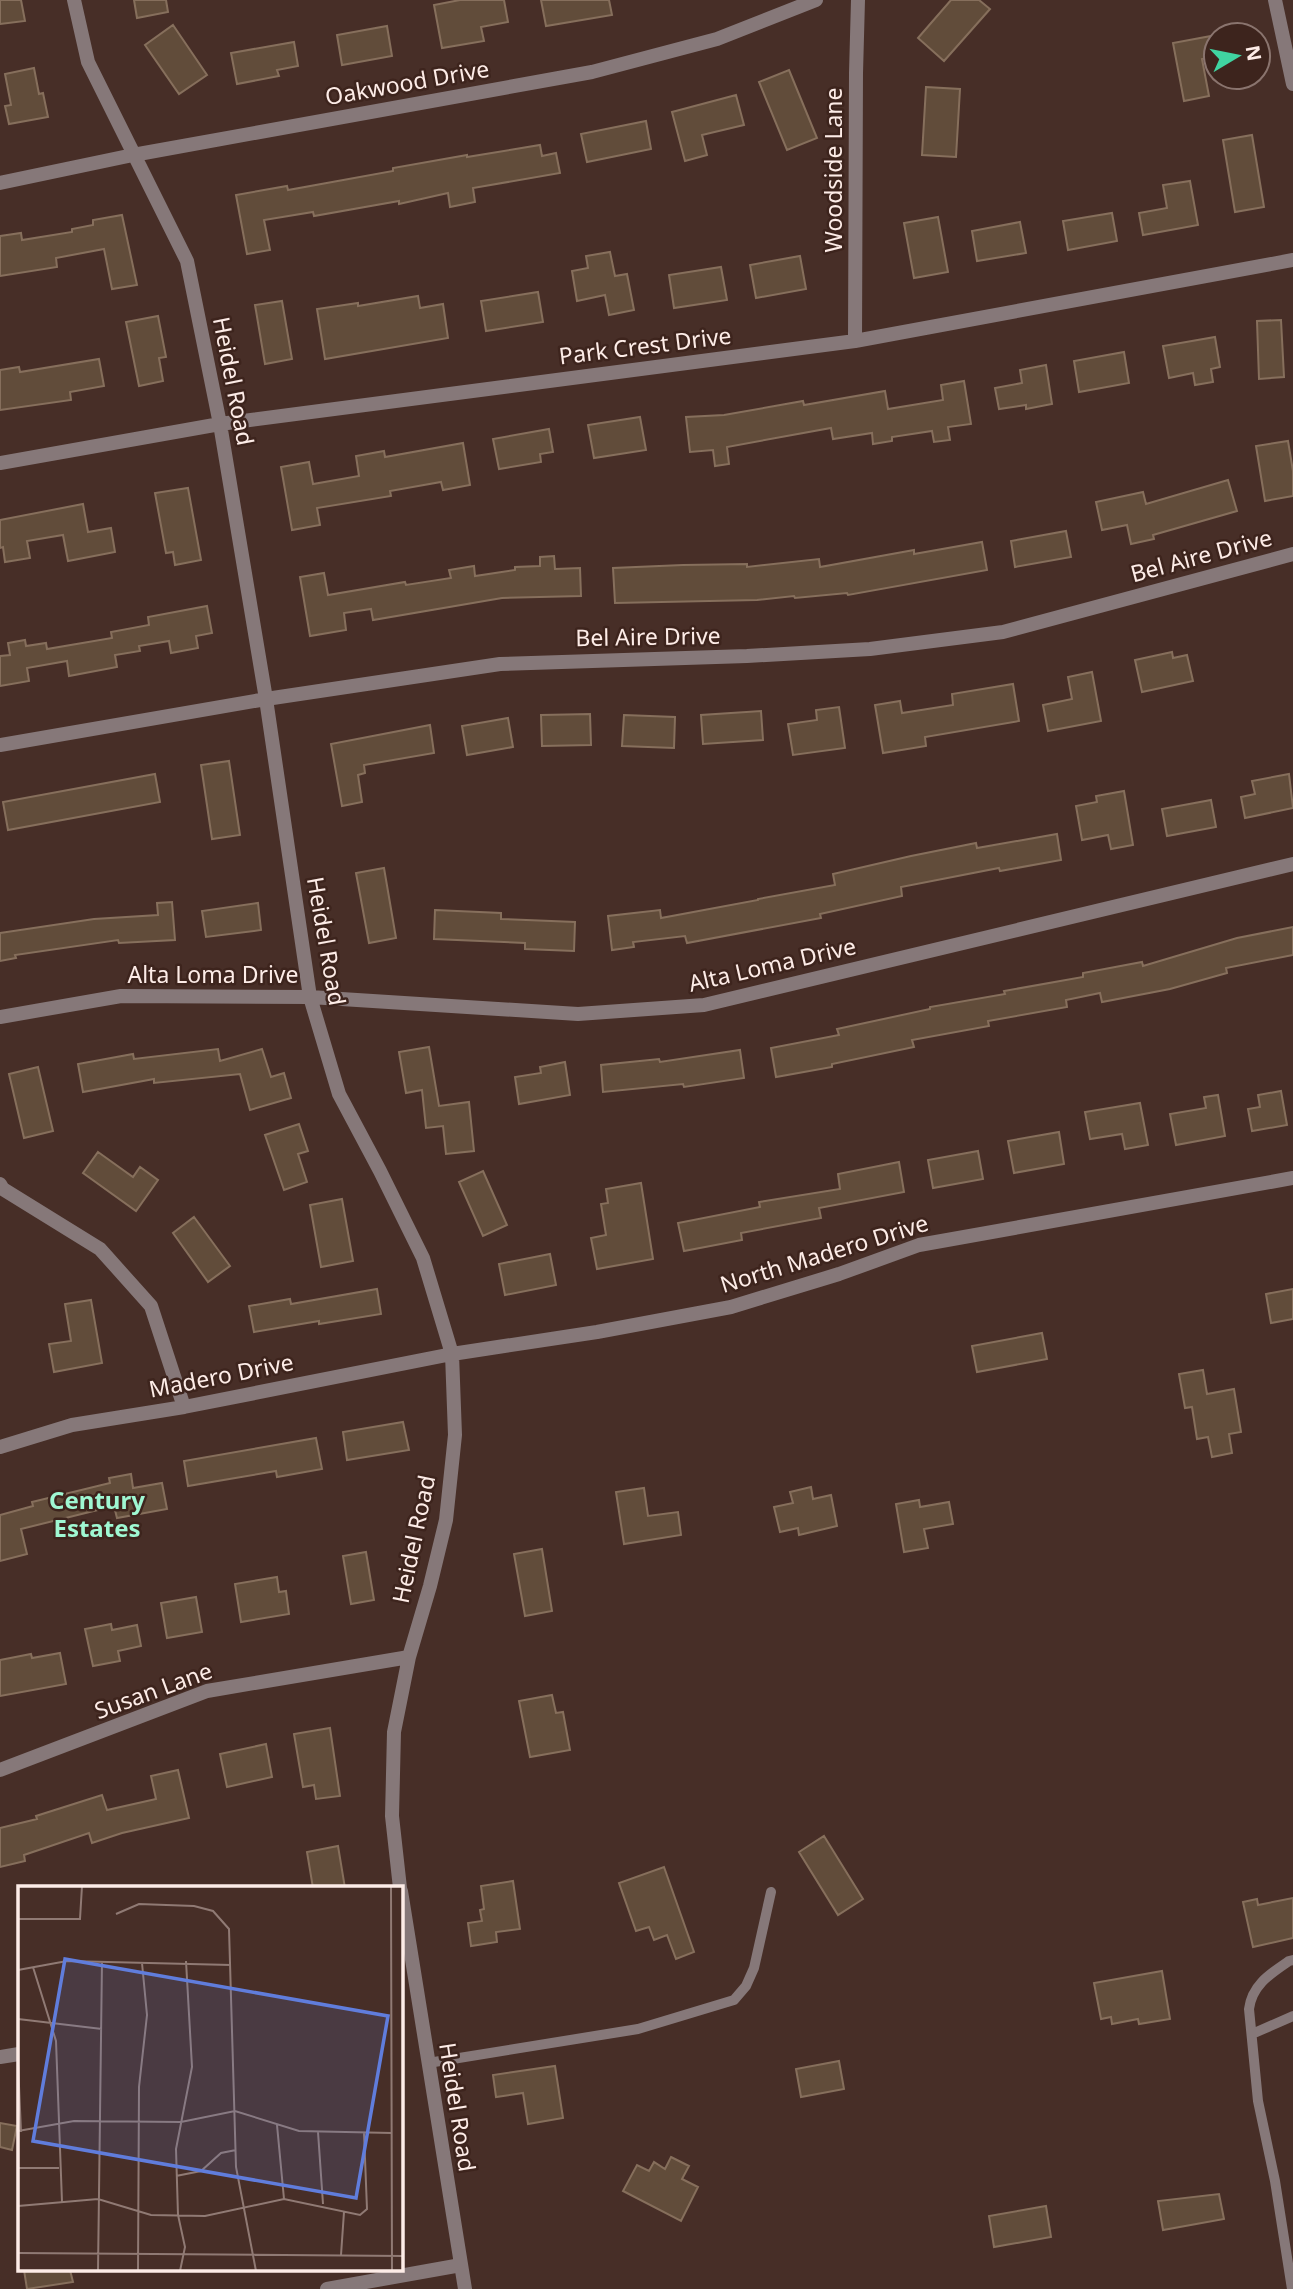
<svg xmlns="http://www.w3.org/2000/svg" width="1293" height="2289" font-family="'Noto Sans',sans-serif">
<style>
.building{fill:#614c3a;stroke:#866f5c;stroke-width:2}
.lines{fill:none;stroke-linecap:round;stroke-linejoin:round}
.service{stroke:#867879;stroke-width:10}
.minor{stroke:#867879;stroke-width:14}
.labels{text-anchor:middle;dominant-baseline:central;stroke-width:5;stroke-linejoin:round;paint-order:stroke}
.street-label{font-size:23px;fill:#fdece7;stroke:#3d241d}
.neighbourhood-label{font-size:24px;font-weight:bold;fill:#9ff7d2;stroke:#3d241d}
.inset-road{fill:none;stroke:#907a74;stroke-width:2}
.view{fill:#607ddc;fill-opacity:0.15;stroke:#607ddc;stroke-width:3.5}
.inset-edge{fill:none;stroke:#fdece7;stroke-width:3.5}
</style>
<rect width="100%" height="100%" fill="#472e27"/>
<path class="building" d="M 0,0 L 21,0 L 25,21 L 0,24 Z
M 134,0 L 166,0 L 168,12 L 137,18 Z
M 460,0 L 504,0 L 508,22 L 481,27 L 484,41 L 442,48 L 434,5 Z
M 541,0 L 609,0 L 612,15 L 546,26 Z
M 951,0 L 979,0 L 990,9 L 944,61 L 918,38 Z
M 173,25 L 207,75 L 179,94 L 145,45 Z
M 387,26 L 392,56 L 342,65 L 337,35 Z
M 1211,36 L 1214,57 L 1202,59 L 1209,96 L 1184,101 L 1173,43 Z
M 294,42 L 298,66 L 277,70 L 279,76 L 237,84 L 231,53 Z
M 34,68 L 39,94 L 43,93 L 48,117 L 9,124 L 5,106 L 11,105 L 5,74 Z
M 789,70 L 817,138 L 787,150 L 759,82 Z
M 926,87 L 960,89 L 956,157 L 922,155 Z
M 736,95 L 744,125 L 702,135 L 707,155 L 685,161 L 672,112 Z
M 646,121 L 651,149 L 587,162 L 581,134 Z
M 1252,135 L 1264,207 L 1235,212 L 1223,140 Z
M 540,145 L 542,156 L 556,153 L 560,173 L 473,188 L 475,202 L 450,207 L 448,193 L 399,204 L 399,201 L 314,216 L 313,212 L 264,220 L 270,250 L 247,254 L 236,195 L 287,186 L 288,190 L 393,171 L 393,168 L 467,155 L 467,157 Z
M 1190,181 L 1198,225 L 1143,235 L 1139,213 L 1167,208 L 1163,185 Z
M 1112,213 L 1117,241 L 1068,250 L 1063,221 Z
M 122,215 L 137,285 L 112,289 L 104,249 L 56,258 L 57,267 L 0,276 L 0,236 L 21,233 L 22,240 L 72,232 L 72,229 L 93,225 L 93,220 Z
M 938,217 L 948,272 L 914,278 L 904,223 Z
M 1020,222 L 1026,253 L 977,261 L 972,231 Z
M 610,252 L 615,276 L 627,274 L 634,310 L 609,315 L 605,295 L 577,301 L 572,271 L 588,268 L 586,256 Z
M 800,256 L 806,289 L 756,298 L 750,265 Z
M 721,267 L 727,300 L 674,308 L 669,275 Z
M 538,292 L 543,322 L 486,331 L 481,301 Z
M 418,296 L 420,308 L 443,304 L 448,338 L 325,359 L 317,309 L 358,303 L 358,306 Z
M 282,301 L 292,359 L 265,364 L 255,305 Z
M 158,316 L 166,357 L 159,358 L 163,381 L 139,386 L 126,322 Z
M 1281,320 L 1284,377 L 1259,379 L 1257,321 Z
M 1215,337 L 1220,367 L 1211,369 L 1213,382 L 1195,385 L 1193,373 L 1169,378 L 1163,346 Z
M 1124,352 L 1129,383 L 1079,392 L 1074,361 Z
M 99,359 L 104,386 L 70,392 L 71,400 L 0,410 L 0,370 L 19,367 L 20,372 Z
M 1046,365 L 1052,404 L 1026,409 L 1026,405 L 999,409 L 995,388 L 1022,383 L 1020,370 Z
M 964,381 L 971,424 L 948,427 L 950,440 L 934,442 L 932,431 L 892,437 L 892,441 L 873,444 L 872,433 L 833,439 L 831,428 L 727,447 L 729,464 L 715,466 L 713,450 L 690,452 L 686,417 L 724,415 L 803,401 L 804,405 L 885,391 L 888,409 L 943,400 L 941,385 Z
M 640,417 L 646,450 L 594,458 L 588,425 Z
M 549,429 L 553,452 L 540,454 L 541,462 L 499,469 L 493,439 Z
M 1288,441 L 1293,471 L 1293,496 L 1265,501 L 1256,446 Z
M 463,443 L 470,485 L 443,490 L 441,482 L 390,491 L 391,496 L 317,508 L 320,525 L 292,530 L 281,467 L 309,462 L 313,484 L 359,476 L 356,456 L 384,451 L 385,457 Z
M 1228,480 L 1237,511 L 1153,535 L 1154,539 L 1131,544 L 1127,525 L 1102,530 L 1096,502 L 1143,492 L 1146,504 Z
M 188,488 L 201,560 L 175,565 L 173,552 L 166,553 L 155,493 Z
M 83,504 L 88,532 L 111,528 L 115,552 L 68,561 L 63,535 L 27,541 L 30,558 L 5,562 L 3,547 L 0,548 L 0,520 Z
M 1066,531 L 1071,557 L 1015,567 L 1011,541 Z
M 982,542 L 987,570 L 848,595 L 847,593 L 795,598 L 794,596 L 757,600 L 615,603 L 613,568 L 683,565 L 747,564 L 747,567 L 819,559 L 820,567 L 914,550 L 914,554 Z
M 554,556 L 555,569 L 580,568 L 581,596 L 502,598 L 373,620 L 371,609 L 344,613 L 346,630 L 310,636 L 300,577 L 324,573 L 328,595 L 405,582 L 406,585 L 451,578 L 449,570 L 474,566 L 475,576 L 515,570 L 515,567 L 540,566 L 540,557 Z
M 207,606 L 212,633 L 196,636 L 198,648 L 171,653 L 169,641 L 139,646 L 140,651 L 115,655 L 117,667 L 69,676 L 67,661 L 27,668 L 29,681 L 0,686 L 0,656 L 10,655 L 8,643 L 25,640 L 26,646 L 46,643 L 47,649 L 112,638 L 111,632 L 149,625 L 148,617 Z
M 1172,652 L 1173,658 L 1187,655 L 1193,681 L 1142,692 L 1135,660 Z
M 1092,672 L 1101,721 L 1048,731 L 1043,705 L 1072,699 L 1068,677 Z
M 1013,684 L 1019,721 L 925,737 L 926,746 L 883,753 L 875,705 L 900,701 L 902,713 L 953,705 L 952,694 Z
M 839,707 L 845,748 L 793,755 L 788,724 L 817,720 L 816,710 Z
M 761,711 L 763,740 L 703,744 L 701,715 Z
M 590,714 L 591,745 L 542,746 L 541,715 Z
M 624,715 L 675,717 L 674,748 L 622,746 Z
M 508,718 L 513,747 L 467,755 L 462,726 Z
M 430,725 L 434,753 L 364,765 L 365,773 L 358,775 L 362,802 L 342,806 L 331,744 Z
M 229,761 L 240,835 L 212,839 L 201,765 Z
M 155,774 L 160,802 L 8,830 L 3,802 Z
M 1289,774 L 1293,808 L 1245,818 L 1241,797 L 1255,794 L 1252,781 Z
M 1124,791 L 1133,845 L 1111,849 L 1108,835 L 1082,840 L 1076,806 L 1097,802 L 1096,796 Z
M 1211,800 L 1216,827 L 1167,836 L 1162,809 Z
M 1057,834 L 1061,860 L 1000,871 L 999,868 L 901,887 L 902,896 L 820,914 L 821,918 L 687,943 L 685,936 L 633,942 L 634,947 L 612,950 L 608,916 L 660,910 L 661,918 L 758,900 L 758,899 L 835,885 L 833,874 L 911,856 L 976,843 L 977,848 Z
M 384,868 L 396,938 L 369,943 L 356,873 Z
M 172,902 L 175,940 L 119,943 L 118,940 L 15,955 L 16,958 L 0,961 L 0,933 L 94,919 L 158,915 L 157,903 Z
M 258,903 L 261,930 L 206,937 L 202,911 Z
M 435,910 L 501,913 L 501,919 L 575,922 L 574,951 L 525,949 L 525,943 L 434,939 Z
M 1293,927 L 1293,955 L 1226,968 L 1227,973 L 1170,989 L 1102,1002 L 1100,993 L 1066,1000 L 1067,1007 L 988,1021 L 989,1026 L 912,1040 L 914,1047 L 832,1064 L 832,1067 L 776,1077 L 771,1048 L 839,1035 L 837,1029 L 930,1009 L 930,1007 L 1005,994 L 1004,991 L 1083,977 L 1083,973 L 1142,962 L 1143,966 L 1237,938 Z
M 429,1047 L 439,1106 L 469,1102 L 474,1151 L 446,1154 L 443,1126 L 426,1128 L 422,1090 L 406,1093 L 399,1052 Z
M 218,1049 L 220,1061 L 262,1049 L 271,1077 L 284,1073 L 291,1098 L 250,1110 L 240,1074 L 154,1083 L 154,1079 L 83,1092 L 78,1064 L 133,1054 L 134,1059 Z
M 740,1050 L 744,1078 L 684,1087 L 683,1084 L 603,1092 L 601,1065 L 659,1059 L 660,1062 Z
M 565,1062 L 570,1095 L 519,1104 L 515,1077 L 541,1073 L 540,1067 Z
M 38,1067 L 53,1131 L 24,1138 L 9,1074 Z
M 1281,1091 L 1287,1125 L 1252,1131 L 1248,1109 L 1260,1107 L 1258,1095 Z
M 1218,1095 L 1225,1136 L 1176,1145 L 1170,1114 L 1206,1108 L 1204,1097 Z
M 1140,1103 L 1148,1145 L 1125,1149 L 1122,1134 L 1090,1139 L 1085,1112 Z
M 299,1124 L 308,1151 L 298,1154 L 307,1182 L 284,1190 L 265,1135 Z
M 1059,1132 L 1064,1164 L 1014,1173 L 1008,1141 Z
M 978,1151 L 983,1179 L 933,1188 L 928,1160 Z
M 98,1152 L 133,1177 L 140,1167 L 158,1180 L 136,1211 L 83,1173 Z
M 899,1162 L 904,1192 L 819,1208 L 821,1218 L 741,1233 L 742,1240 L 684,1251 L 678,1223 L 760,1207 L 759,1202 L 840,1189 L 838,1174 Z
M 483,1171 L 507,1225 L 483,1236 L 459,1182 Z
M 641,1183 L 653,1259 L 597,1269 L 591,1238 L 606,1235 L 601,1204 L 608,1203 L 606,1189 Z
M 342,1199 L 353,1261 L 321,1267 L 310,1205 Z
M 194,1217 L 230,1266 L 208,1282 L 173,1233 Z
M 550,1254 L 556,1285 L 505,1295 L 499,1264 Z
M 377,1289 L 381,1314 L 319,1324 L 319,1321 L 254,1332 L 249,1306 L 290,1299 L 291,1304 Z
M 1293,1289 L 1293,1319 L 1271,1323 L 1266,1294 Z
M 91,1300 L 102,1363 L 54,1372 L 49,1344 L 71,1341 L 65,1304 Z
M 1042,1333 L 1047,1359 L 977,1372 L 972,1346 Z
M 1203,1370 L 1207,1394 L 1234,1389 L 1241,1432 L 1229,1434 L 1232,1453 L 1212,1457 L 1208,1437 L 1197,1439 L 1192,1407 L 1185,1408 L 1179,1374 Z
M 403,1422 L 409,1450 L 347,1460 L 343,1432 Z
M 316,1438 L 322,1469 L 277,1477 L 276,1471 L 188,1486 L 184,1461 Z
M 131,1474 L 133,1488 L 162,1483 L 167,1509 L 117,1518 L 114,1506 L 21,1529 L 27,1554 L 0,1561 L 0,1515 L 33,1506 L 32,1502 L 110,1483 L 109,1478 Z
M 811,1487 L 813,1499 L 831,1495 L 837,1526 L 799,1535 L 798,1528 L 780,1532 L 774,1507 L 793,1503 L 790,1492 Z
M 644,1488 L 648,1516 L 678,1512 L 681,1535 L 624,1544 L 616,1492 Z
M 919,1500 L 920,1507 L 949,1502 L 953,1524 L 924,1529 L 928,1548 L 904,1552 L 896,1504 Z
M 542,1549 L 552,1611 L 525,1616 L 514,1554 Z
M 366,1552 L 374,1600 L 351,1604 L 343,1556 Z
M 277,1577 L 279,1592 L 286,1591 L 289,1614 L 241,1622 L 235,1584 Z
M 196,1597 L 202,1632 L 167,1638 L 161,1603 Z
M 111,1624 L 112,1630 L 137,1625 L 141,1646 L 118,1651 L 120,1661 L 93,1666 L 85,1629 Z
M 60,1653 L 66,1684 L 0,1696 L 0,1660 L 31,1654 L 32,1658 Z
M 552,1695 L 556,1713 L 563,1712 L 570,1750 L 530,1757 L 519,1701 Z
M 330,1728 L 340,1796 L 316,1799 L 314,1785 L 303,1787 L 294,1734 Z
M 266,1744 L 272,1777 L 227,1787 L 220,1754 Z
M 178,1770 L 189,1818 L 122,1833 L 92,1843 L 89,1833 L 24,1855 L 25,1861 L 0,1867 L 0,1828 L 37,1819 L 36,1816 L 102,1795 L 107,1810 L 156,1799 L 151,1776 Z
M 824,1836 L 863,1899 L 838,1915 L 799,1852 Z
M 338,1846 L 345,1888 L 313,1888 L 307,1852 Z
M 664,1867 L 694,1952 L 676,1959 L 667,1935 L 654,1940 L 649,1927 L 636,1931 L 619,1883 Z
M 513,1881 L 520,1929 L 496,1932 L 497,1942 L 471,1946 L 468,1923 L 482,1921 L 480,1910 L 484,1909 L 481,1886 Z
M 1293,1898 L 1293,1938 L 1253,1947 L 1243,1902 L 1257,1899 L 1258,1905 Z
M 1162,1971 L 1170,2019 L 1139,2024 L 1138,2019 L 1112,2024 L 1111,2017 L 1101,2019 L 1094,1983 Z
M 839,2061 L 844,2089 L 801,2097 L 796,2069 Z
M 555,2066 L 563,2118 L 528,2124 L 523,2093 L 496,2097 L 493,2075 Z
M 0,2123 L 17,2126 L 12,2150 L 0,2147 Z
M 671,2157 L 689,2166 L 682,2179 L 698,2187 L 681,2221 L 623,2191 L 637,2165 L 649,2171 L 654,2162 L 665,2169 Z
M 1219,2194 L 1224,2219 L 1163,2230 L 1158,2201 Z
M 1046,2206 L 1051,2237 L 994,2247 L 989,2216 Z
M 24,2270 L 70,2270 L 73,2282 L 27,2289 Z"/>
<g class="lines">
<path class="service" d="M 1252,2034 L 1293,2016
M 428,2063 L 638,2029 L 734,2000 L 746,1986 L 754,1968 L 771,1892
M 1292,2289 L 1275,2181 L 1258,2101 L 1249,2009 C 1252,1985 1270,1974 1289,1961 L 1293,1960"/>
<path class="minor" d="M 74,0 L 88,62 L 187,261 L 220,424 L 266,699 L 310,997 L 339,1094 L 380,1171 L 423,1258 L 452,1354 L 455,1435 L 446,1520 L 430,1586 L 409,1657 L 394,1732 L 392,1816 L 400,1888
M 1275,0 L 1293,84
M 0,183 L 133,155 L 592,72 L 717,39 L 816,0
M 855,341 L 856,73 L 858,0
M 0,463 L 220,424 L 855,341 L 1293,260
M 0,745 L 266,699 L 500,664 L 747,656 L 870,649 L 1003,632 L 1293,554
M 0,1017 L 121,996 L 310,997 L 578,1014 L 704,1005 L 1293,864
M 0,1184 L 3,1189 L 100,1249 L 151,1306 L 184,1407
M 0,1447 L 72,1425 L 184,1407 L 452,1354 L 597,1332 L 731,1307 L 839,1274 L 919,1245 L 1293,1178
M 0,1770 L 207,1691 L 409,1657
M 401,1891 L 465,2289
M 0,2057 L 19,2054
M 327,2289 L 461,2265"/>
</g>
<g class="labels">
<g class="street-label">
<text transform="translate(407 82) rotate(-10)">Oakwood Drive</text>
<text transform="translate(833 170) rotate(-90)">Woodside Lane</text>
<text transform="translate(645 345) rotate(-7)">Park Crest Drive</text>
<text transform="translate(234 381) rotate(79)">Heidel Road</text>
<text transform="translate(1201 555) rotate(-15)">Bel Aire Drive</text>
<text transform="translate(648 636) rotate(-1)">Bel Aire Drive</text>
<text transform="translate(327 941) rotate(80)">Heidel Road</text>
<text transform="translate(772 964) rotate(-13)">Alta Loma Drive</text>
<text x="213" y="974">Alta Loma Drive</text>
<text transform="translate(824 1253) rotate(-17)">North Madero Drive</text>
<text transform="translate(221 1375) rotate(-11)">Madero Drive</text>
<text transform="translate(413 1539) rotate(-78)">Heidel Road</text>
<text transform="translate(153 1690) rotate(-20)">Susan Lane</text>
<text transform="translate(458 2107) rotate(81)">Heidel Road</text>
</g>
<g class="neighbourhood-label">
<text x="97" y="1499">Century<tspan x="97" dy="28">Estates</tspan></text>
</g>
</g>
<g transform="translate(18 1886)">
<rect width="385" height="385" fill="#472e27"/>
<path class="inset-road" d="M 373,0 L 374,385M 98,28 L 121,18 L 176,20 L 195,25 L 211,43 L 218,281 L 238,385M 0,33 L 62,33 L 64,0M 15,81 L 38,155 L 44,316M 0,84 L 49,75 L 213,79M 0,133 L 84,143M 0,177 L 3,246M 259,239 L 266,313M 0,245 L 56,235 L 163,236 L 217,225 L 281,245 L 374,247M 300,246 L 305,318M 0,282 L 41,282M 158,290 L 183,285 L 203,267 L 218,264M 0,320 L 80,313 L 133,329 L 187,330 L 266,313 L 342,329 L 349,323 L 346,247M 0,367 L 385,370M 323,369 L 326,326M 80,385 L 84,75M 120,385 L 121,201 L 129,129 L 124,77M 162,385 L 167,361 L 160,329 L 158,263 L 174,181 L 168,75"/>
<path class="view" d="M 47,73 L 370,130 L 338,312 L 15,255 Z"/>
<rect width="385" height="385" class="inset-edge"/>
</g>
<g transform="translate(1237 56) rotate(80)"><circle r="33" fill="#3d241d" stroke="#8a746e" stroke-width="2"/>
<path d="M0-5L12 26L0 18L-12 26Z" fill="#40d4a1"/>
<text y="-10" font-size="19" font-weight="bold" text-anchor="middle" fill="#fdece7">N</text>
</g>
</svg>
